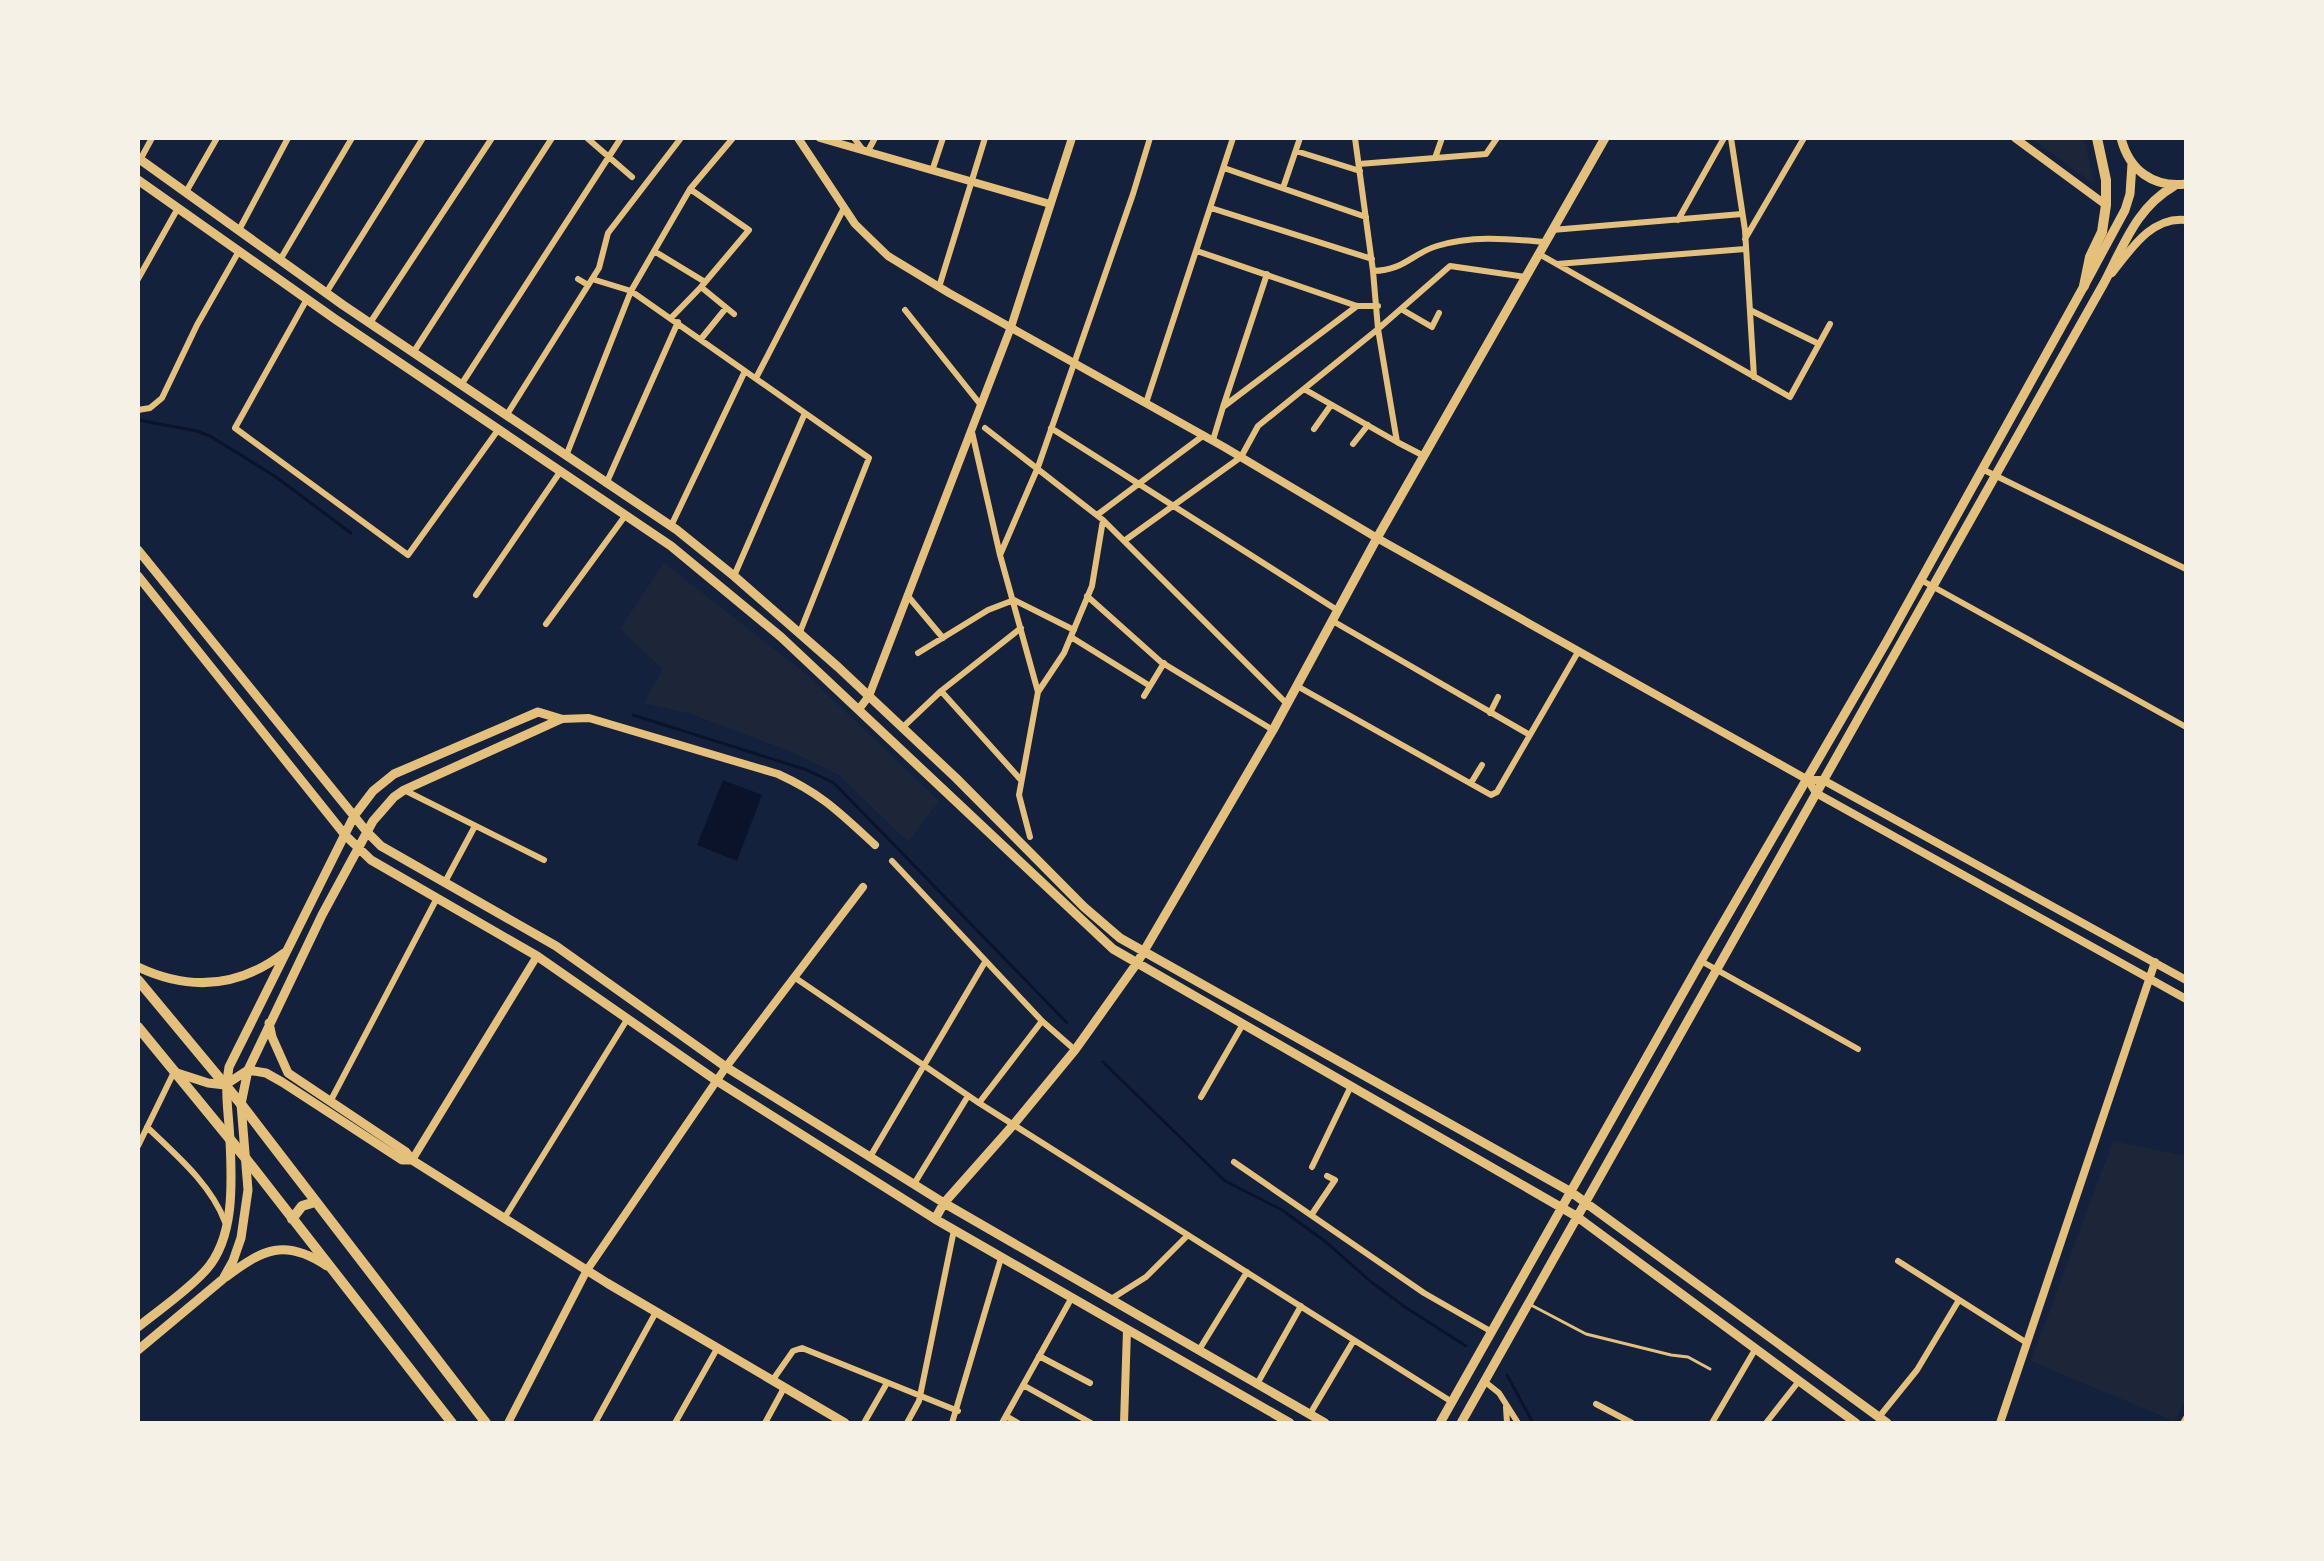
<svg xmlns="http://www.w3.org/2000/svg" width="2324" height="1561" font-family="'DejaVu Sans',sans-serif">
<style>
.green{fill:#1d2539}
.water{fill:#0b132b}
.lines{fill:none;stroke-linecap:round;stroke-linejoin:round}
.stream{stroke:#0b132b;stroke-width:3}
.service{stroke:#e5c07b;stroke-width:3}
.minor{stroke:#e5c07b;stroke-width:6}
.tertiary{stroke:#e5c07b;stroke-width:8}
.secondary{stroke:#e5c07b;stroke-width:9}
.primary{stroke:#e5c07b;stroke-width:10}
</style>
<rect width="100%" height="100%" fill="#14213d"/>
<path class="green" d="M 2031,138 L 2084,138 L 2094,184 Z
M 664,563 L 806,674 L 939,801 L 908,842 L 839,775 L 792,752 L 691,714 L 644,703 L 663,669 L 620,629 Z
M 2113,1141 L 2186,1156 L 2186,1400 L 2174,1421 L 2031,1361 Z"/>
<path class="water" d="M 723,780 L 762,795 L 737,861 L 697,845 Z"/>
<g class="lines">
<path class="stream" d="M 138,420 L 197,431 L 210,436 L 276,477 L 351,533
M 633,715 L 807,770 L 834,783 L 1067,1023
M 1103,1062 L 1225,1181 L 1282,1210 L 1326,1242 L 1370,1281 L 1405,1307 L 1466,1346
M 1507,1375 L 1533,1423"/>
<path class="service" d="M 1531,1305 L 1586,1334 L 1671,1355 L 1688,1357 L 1710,1369"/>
<path class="minor" d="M 587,138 L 632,177
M 854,138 L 863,150
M 1355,138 L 1373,271 L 1378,329 L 1397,442 L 1424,456
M 1731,138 L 1745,230 L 1754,377
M 868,151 L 875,138
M 1296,151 L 1360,171
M 1435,158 L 1442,138
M 140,160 L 152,138
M 1359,164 L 1486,154 L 1497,138
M 933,168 L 943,138
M 1224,168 L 1366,217
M 1283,188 L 1300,138
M 690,189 L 749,230 L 701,287 L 734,314
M 186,192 L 217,138
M 1211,208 L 1372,259
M 1678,220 L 1724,138
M 239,230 L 288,138
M 1552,230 L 1742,214
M 1745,239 L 1804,138
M 654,251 L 705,282
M 1197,251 L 1357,306 L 1378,306
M 1539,254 L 1790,397 L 1830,324
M 280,260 L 352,138
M 1557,264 L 1745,249
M 1373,271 C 1405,270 1411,254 1437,246 C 1473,235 1509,239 1545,242
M 138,279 L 178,208
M 578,279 L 588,285
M 592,279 L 631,291 L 869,458 L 800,632
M 939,287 L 985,138
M 326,293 L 423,138
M 307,299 L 235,428 L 408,555 L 498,430
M 1401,309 L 1432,327 L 1439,313
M 905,310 L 980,404
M 1750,310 L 1819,344
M 671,318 L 701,287
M 370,323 L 492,138
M 701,339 L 726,308
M 413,353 L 552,138
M 756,378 L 844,208
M 461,385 L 621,138
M 1304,389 L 1397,442
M 1146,403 L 1233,138
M 1223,407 L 1267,274
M 138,410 L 150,408 L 162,398 L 197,325 L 239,251
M 506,416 L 599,268 L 608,233 L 681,138
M 985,428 L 1103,520 L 1287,704
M 1051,428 L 1337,610
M 1314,429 L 1331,405
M 972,432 L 1000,555 L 1038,692 L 1019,795 L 1030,837
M 1213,440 L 1223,407 L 1357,306
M 1353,444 L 1368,425
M 566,456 L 631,291 L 690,189 L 733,138
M 1982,469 L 2186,569
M 606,484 L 678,322
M 1097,515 L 1204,435
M 671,526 L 745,371
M 1124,541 L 1241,457 L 1258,426 L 1378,329 L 1450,266 L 1526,277
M 1000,555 L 1038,467 L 1133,194 L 1150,138
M 734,576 L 805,413
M 1921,580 L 2186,727
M 476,595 L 560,472
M 907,595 L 943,638
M 1087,596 L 1161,662 L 1273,730
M 1331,620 L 1530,735
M 546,624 L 625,516
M 1071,637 L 1150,686
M 918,653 L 988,610 L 1014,600 L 1074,630
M 1297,686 L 1491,795 L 1497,792 L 1578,652
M 941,691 L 1021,780
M 1038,692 L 1064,653 L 1092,586 L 1103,520
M 1144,696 L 1164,663
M 1490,713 L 1498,697
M 902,728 L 941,691 L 1021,628
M 1471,783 L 1482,765
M 404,790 L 544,860
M 892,861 L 1042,1021 L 1075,1050
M 445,882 L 475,826
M 1701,961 L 1858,1049
M 794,977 L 979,1103 L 1452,1402
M 1201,1097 L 1243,1024
M 330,1102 L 437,898
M 979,1103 L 1042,1021
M 147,1127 C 175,1154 211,1184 225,1222
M 138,1146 L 174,1072
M 870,1157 L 985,962
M 1234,1162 L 1424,1293 L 1492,1332
M 1312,1167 L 1351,1086
M 914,1184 L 968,1096
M 1312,1214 L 1335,1180 L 1327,1176
M 505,1217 L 628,1018
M 1898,1261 L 2027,1343
M 1111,1299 L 1146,1277 L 1188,1235
M 1199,1350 L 1247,1272
M 1039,1356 L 1090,1383
M 772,1381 L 793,1351 L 802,1348 L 958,1411
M 1484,1381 L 1499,1393 L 1518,1423
M 1257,1384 L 1301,1306
M 1023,1385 L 1091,1423
M 1596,1404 L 1632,1423
M 1506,1407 L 1507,1423
M 1310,1414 L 1354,1340
M 1006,1416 L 1018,1423
M 1879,1417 L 1917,1370 L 1959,1300
M 595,1423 L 656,1312
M 675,1423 L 718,1347
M 765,1423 L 784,1388
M 864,1423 L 887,1383
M 907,1423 L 919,1401 L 954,1230
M 952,1423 L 1001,1258
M 1002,1423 L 1071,1299
M 1712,1423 L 1756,1348
M 1766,1423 L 1799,1381
M 2183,1423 L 2186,1418"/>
<path class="tertiary" d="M 798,138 L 855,224 L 888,256 L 949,293 L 1224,447 L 1377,538 L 1808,780 L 1816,793 L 2186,999
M 820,138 L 1050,204
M 2015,138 L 2106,205
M 2112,273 C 2131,249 2152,216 2186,220
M 859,709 L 869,696 L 1011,327 L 1072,138
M 561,719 L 589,718 L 778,774 C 822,794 840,813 875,845
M 1808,780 L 1823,780 L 2186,980
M 412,1160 L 537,956
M 508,1423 L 587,1270 L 726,1067 L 863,887
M 1124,1423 L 1127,1330
M 2000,1423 L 2155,962"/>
<path class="secondary" d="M 2121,138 C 2129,170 2153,188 2186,184
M 138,158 L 343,305 L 677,530 L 734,576 L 838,667 L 956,778 L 1084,907 L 1120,938 L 1571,1192 L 1887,1423
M 138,180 L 335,319 L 671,546 L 781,637 L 1113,949 L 1576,1216 L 1856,1423
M 138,550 L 367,832 L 381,846 L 556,946 L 726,1067 L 944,1203 L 1325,1423
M 138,576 L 345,835 L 371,860 L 537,956 L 717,1081 L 935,1219 L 1290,1423
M 138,967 C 189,991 238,988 284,953
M 269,1023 L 272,1037 L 288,1073 L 406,1152 L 412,1160 L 607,1283 L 845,1423
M 248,1070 L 266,1073 L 282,1082 L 402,1160 L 412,1160
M 174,1072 L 208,1083 L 225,1085 L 248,1070
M 935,1219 L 944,1203 L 1014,1124 L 1075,1050 L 1137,963 L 1273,730 L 1377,538 L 1605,138
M 226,1277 C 263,1249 285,1238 327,1266
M 138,1327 C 160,1309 186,1292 205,1271 C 235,1239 232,1182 230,1141 C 229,1115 224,1092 229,1067 L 354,816 L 373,791 L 394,774 L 538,712 L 561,719
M 138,1350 L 223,1279 L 233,1261 L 241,1238 L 248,1190 L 241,1104 L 248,1070 L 322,915 L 373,821 L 394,797 L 404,790 L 561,719
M 1440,1423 L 1701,961 L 1887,641 L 2084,286 L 2125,210 L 2130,194 L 2132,164
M 1461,1423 L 2104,283 C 2124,245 2136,208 2174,186"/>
<path class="primary" d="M 2084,286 L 2090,257 L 2102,232 L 2106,205 L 2106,180 L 2097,138
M 138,980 L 241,1104 L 486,1423
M 138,1027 L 247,1160 L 452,1423
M 292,1219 L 302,1206 L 315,1202"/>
</g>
<rect width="2324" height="1561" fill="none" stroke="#f6f1e7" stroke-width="280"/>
</svg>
